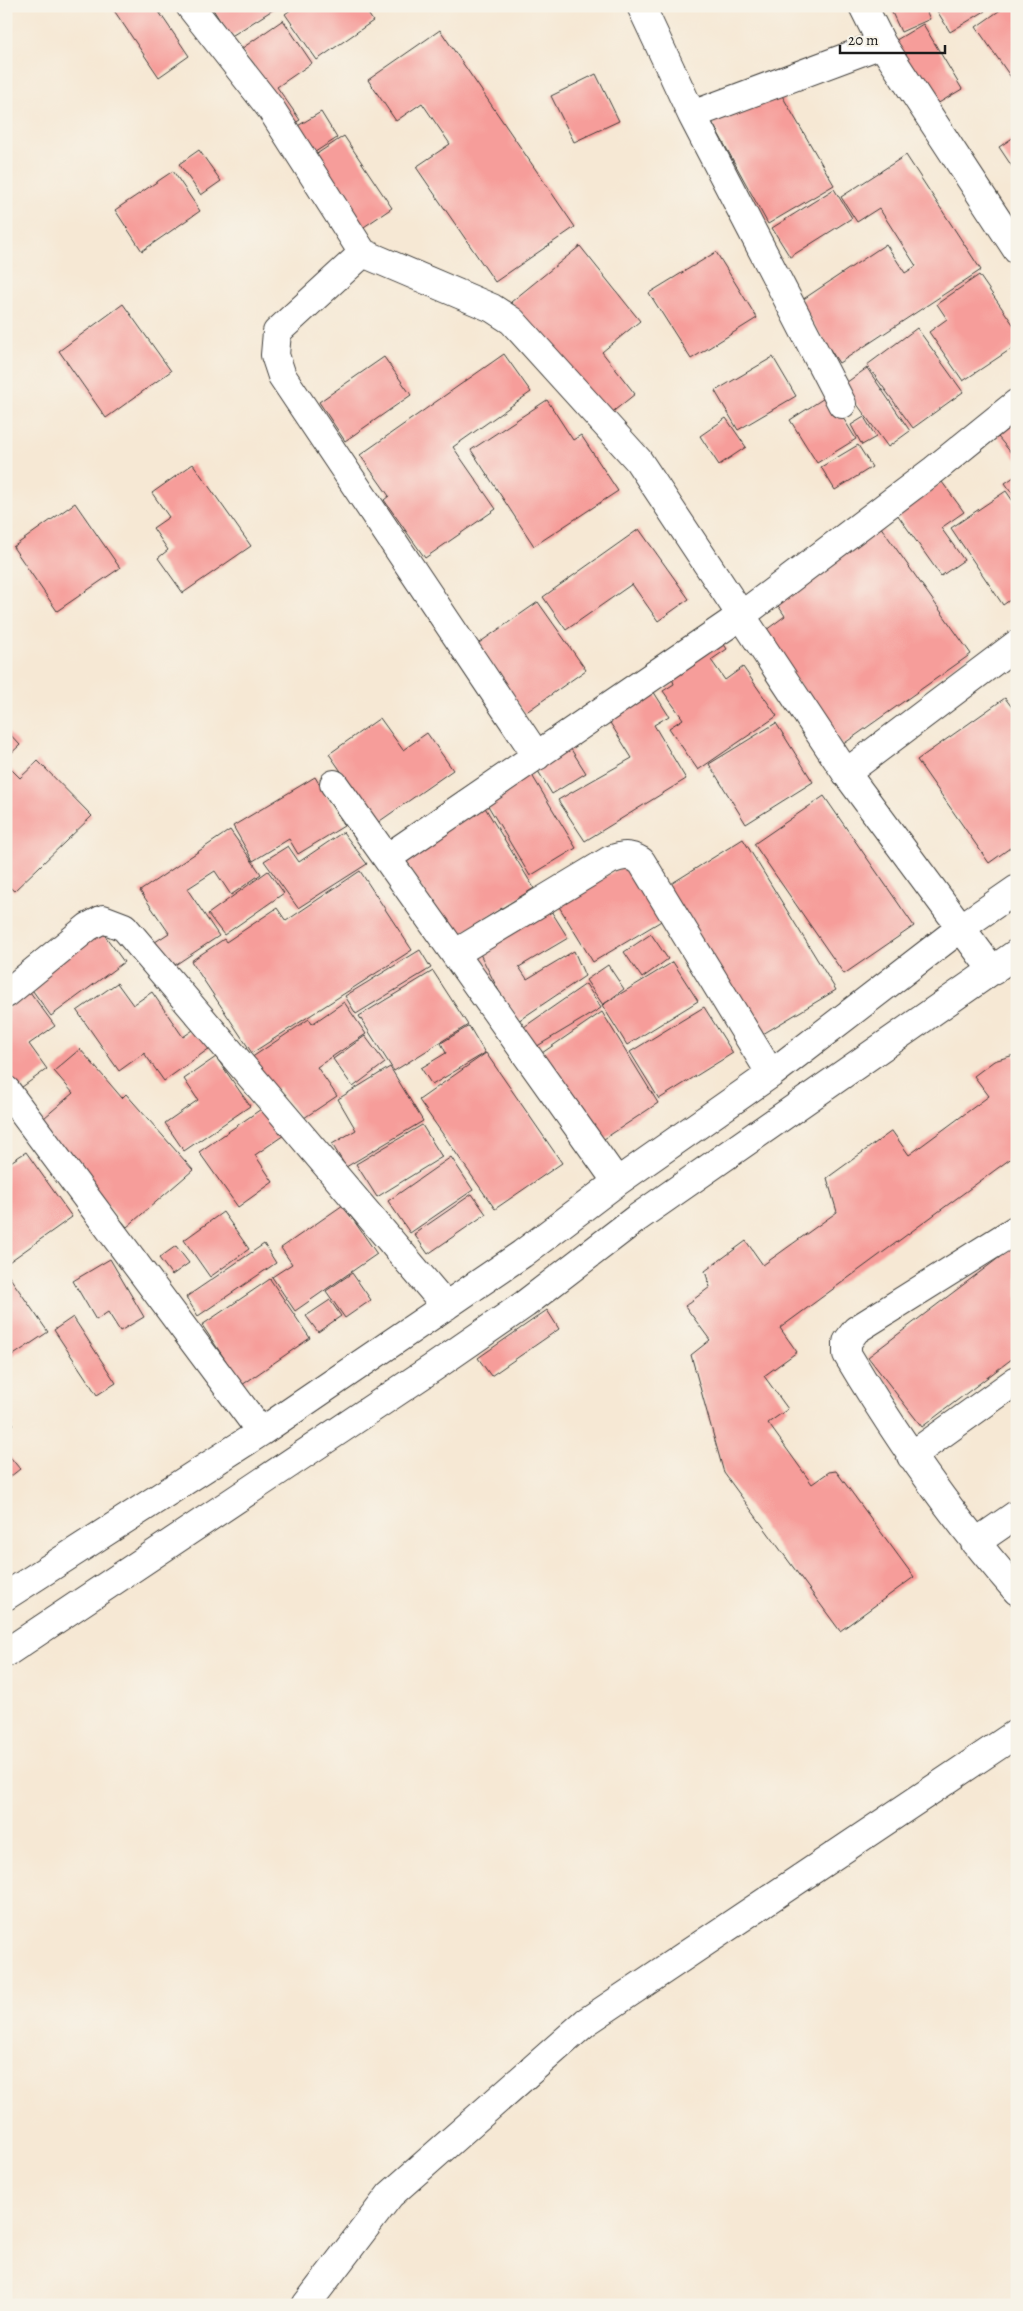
<svg xmlns="http://www.w3.org/2000/svg" width="1023" height="2311" font-family="Alegreya,serif">
<style>
.building{fill:#f69d9a}
.lines{fill:none;stroke-linecap:round;stroke-linejoin:round}
.minor-casing{stroke:#3d3b38;stroke-width:30}
.minor{stroke:#fff;stroke-width:28}
</style>
<rect width="100%" height="100%" fill="#f7f3e8"/>
<filter id="ink" filterUnits="userSpaceOnUse"><feTurbulence type="fractalNoise" baseFrequency=".02" numOctaves="2"/><feDisplacementMap in="SourceGraphic" scale="10" xChannelSelector="R" yChannelSelector="G"/><feConvolveMatrix kernelMatrix="1 2 1 2 8 2 1 2 1" color-interpolation-filters="sRGB"/></filter>
<filter id="wash" filterUnits="userSpaceOnUse"><feTurbulence type="fractalNoise" baseFrequency=".0096" numOctaves="4" result="noise"/><feDisplacementMap in="SourceGraphic" scale="20" xChannelSelector="R" yChannelSelector="G"/><feGaussianBlur stdDeviation="1.12" result="paint"/><feColorMatrix in="noise" values="0 0 0 0 0 0 0 0 0 0 0 0 0 0 0 0 0 1.4 0 .05"/><feComposite in="paint" operator="in"/></filter>
<g filter="url(#wash)">
<rect width="100%" height="100%" fill="#f6e8d4"/>
<g id="blocks">
<path class="building" d="M 111,6 L 155,6 L 189,56 L 159,77 Z
M 211,6 L 279,6 L 230,37 Z
M 296,6 L 363,6 L 373,21 L 317,60 L 285,14 Z
M 889,6 L 924,6 L 930,19 L 901,32 Z
M 934,6 L 982,6 L 985,11 L 950,32 Z
M 1006,6 L 1017,6 L 1017,81 L 1015,83 L 976,27 Z
M 283,20 L 312,63 L 277,87 L 300,120 L 293,124 L 241,49 Z
M 923,24 L 962,89 L 932,107 L 893,42 Z
M 440,30 L 575,227 L 495,282 L 416,167 L 450,144 L 422,103 L 396,121 L 368,80 Z
M 596,74 L 619,121 L 574,142 L 551,96 Z
M 781,94 L 834,185 L 768,224 L 711,120 Z
M 321,112 L 337,138 L 312,154 L 296,127 Z
M 1017,135 L 1017,174 L 999,147 Z
M 344,136 L 392,208 L 355,233 L 306,161 Z
M 199,150 L 221,181 L 201,195 L 179,164 Z
M 906,155 L 981,270 L 839,363 L 799,302 L 886,244 L 905,273 L 916,266 L 879,208 L 857,222 L 841,197 Z
M 173,171 L 200,211 L 142,251 L 115,210 Z
M 834,189 L 852,218 L 790,257 L 772,228 Z
M 580,246 L 640,321 L 602,352 L 635,394 L 605,418 L 511,302 Z
M 716,252 L 757,318 L 691,359 L 649,293 Z
M 979,275 L 1017,330 L 1017,345 L 963,381 L 929,332 L 947,319 L 937,304 Z
M 123,304 L 171,371 L 106,418 L 59,351 Z
M 917,328 L 963,392 L 913,428 L 867,365 Z
M 504,354 L 531,392 L 453,447 L 496,509 L 425,558 L 384,500 L 389,496 L 360,455 Z
M 384,357 L 411,395 L 345,441 L 319,402 Z
M 773,357 L 796,396 L 738,430 L 715,391 Z
M 867,368 L 910,431 L 888,447 L 843,385 Z
M 829,395 L 856,439 L 817,463 L 790,420 Z
M 547,400 L 573,440 L 581,435 L 618,491 L 534,546 L 471,450 Z
M 1017,413 L 1017,460 L 994,432 Z
M 864,417 L 876,437 L 862,445 L 851,425 Z
M 726,418 L 746,447 L 719,465 L 700,436 Z
M 858,445 L 872,467 L 835,490 L 821,467 Z
M 193,464 L 251,546 L 183,593 L 158,558 L 168,550 L 153,528 L 169,517 L 152,493 Z
M 1017,475 L 1017,500 L 1005,483 Z
M 942,482 L 964,512 L 941,528 L 964,560 L 941,576 L 897,514 Z
M 1006,491 L 1017,507 L 1017,595 L 1003,605 L 951,528 Z
M 75,503 L 120,568 L 57,611 L 13,547 Z
M 880,526 L 971,654 L 842,745 L 762,633 L 785,616 L 775,601 Z
M 639,529 L 689,599 L 658,621 L 632,584 L 566,630 L 543,597 Z
M 538,602 L 586,670 L 525,713 L 476,645 Z
M 723,643 L 727,649 L 711,660 L 725,680 L 743,667 L 777,716 L 698,770 L 669,728 L 683,719 L 663,691 L 674,684 L 671,675 Z
M 650,686 L 669,716 L 654,725 L 686,779 L 585,841 L 558,800 L 632,758 L 604,713 Z
M 1005,698 L 1017,714 L 1017,843 L 989,863 L 917,760 Z
M 380,718 L 403,750 L 427,733 L 453,770 L 377,823 L 329,754 Z
M 776,723 L 813,782 L 746,824 L 709,764 Z
M 6,730 L 20,745 L 6,758 Z
M 569,746 L 586,773 L 552,794 L 535,766 Z
M 38,761 L 92,816 L 14,891 L 6,884 L 6,764 L 20,778 Z
M 527,767 L 576,848 L 530,876 L 481,794 Z
M 315,777 L 344,826 L 298,854 L 289,839 L 253,861 L 233,826 Z
M 824,796 L 914,926 L 844,974 L 754,844 Z
M 484,806 L 534,888 L 453,939 L 402,856 Z
M 230,830 L 261,874 L 231,895 L 215,871 L 187,889 L 219,936 L 169,969 L 152,944 L 169,933 L 140,891 Z
M 343,832 L 367,864 L 298,908 L 264,861 L 288,846 L 299,862 Z
M 743,839 L 836,990 L 758,1037 L 666,887 Z
M 628,863 L 663,920 L 593,962 L 558,905 Z
M 268,871 L 284,893 L 224,935 L 208,914 Z
M 360,871 L 412,950 L 252,1053 L 191,961 L 224,939 L 226,942 L 277,908 L 286,921 Z
M 548,906 L 568,938 L 519,967 L 527,979 L 574,951 L 585,976 L 515,1023 L 478,950 Z
M 98,926 L 124,962 L 51,1016 L 25,980 Z
M 651,934 L 668,959 L 642,978 L 624,952 Z
M 420,950 L 431,968 L 356,1014 L 345,996 Z
M 673,962 L 698,1001 L 627,1045 L 602,1005 Z
M 608,965 L 624,989 L 603,1005 L 586,980 Z
M 433,971 L 468,1025 L 394,1071 L 359,1016 Z
M 117,983 L 133,1005 L 152,992 L 183,1037 L 196,1028 L 210,1048 L 164,1081 L 144,1053 L 119,1071 L 77,1011 Z
M 586,984 L 601,1008 L 534,1048 L 524,1027 Z
M 30,992 L 55,1026 L 29,1044 L 47,1069 L 18,1090 L 6,1074 L 6,1009 Z
M 344,1002 L 366,1034 L 317,1067 L 337,1096 L 301,1120 L 279,1087 L 273,1090 L 251,1058 L 309,1019 L 312,1024 Z
M 704,1007 L 733,1053 L 659,1099 L 630,1052 Z
M 602,1012 L 658,1103 L 598,1143 L 542,1053 Z
M 469,1026 L 485,1053 L 432,1085 L 421,1068 L 446,1053 L 441,1043 Z
M 365,1036 L 385,1063 L 353,1087 L 333,1059 Z
M 80,1049 L 122,1098 L 126,1094 L 193,1170 L 127,1227 L 37,1124 L 73,1093 L 54,1071 Z
M 486,1053 L 562,1163 L 495,1209 L 419,1100 Z
M 1014,1055 L 1017,1059 L 1017,1154 L 780,1328 L 797,1352 L 764,1376 L 788,1409 L 768,1423 L 812,1484 L 829,1472 L 836,1471 L 914,1577 L 840,1631 L 724,1473 L 691,1355 L 710,1340 L 685,1306 L 710,1287 L 705,1271 L 746,1241 L 763,1265 L 837,1212 L 827,1178 L 892,1131 L 909,1155 L 989,1096 L 974,1076 L 994,1061 Z
M 216,1057 L 250,1106 L 184,1151 L 165,1123 L 198,1100 L 184,1079 Z
M 390,1067 L 423,1121 L 346,1167 L 332,1144 L 356,1130 L 338,1099 Z
M 264,1107 L 284,1135 L 255,1155 L 273,1182 L 238,1207 L 199,1152 Z
M 422,1125 L 442,1157 L 377,1197 L 356,1164 Z
M 26,1152 L 72,1217 L 6,1264 L 6,1165 Z
M 451,1157 L 473,1190 L 410,1233 L 388,1201 Z
M 472,1194 L 486,1214 L 428,1254 L 414,1234 Z
M 343,1205 L 377,1254 L 295,1311 L 272,1277 L 292,1264 L 281,1248 Z
M 223,1212 L 249,1249 L 210,1277 L 184,1240 Z
M 264,1244 L 276,1263 L 198,1316 L 186,1297 Z
M 1017,1244 L 1017,1355 L 922,1427 L 868,1357 Z
M 176,1246 L 189,1263 L 172,1275 L 159,1258 Z
M 110,1259 L 144,1317 L 120,1331 L 108,1312 L 96,1320 L 73,1281 Z
M 6,1272 L 48,1332 L 6,1360 Z
M 352,1273 L 371,1300 L 345,1318 L 326,1291 Z
M 270,1279 L 310,1338 L 242,1385 L 202,1325 Z
M 330,1300 L 341,1316 L 318,1332 L 306,1316 Z
M 547,1310 L 559,1329 L 491,1376 L 478,1358 Z
M 73,1317 L 116,1383 L 97,1395 L 54,1330 Z
M 6,1416 L 14,1424 L 6,1431 Z
M 6,1452 L 20,1469 L 6,1480 Z"/>
</g>
</g>
<g filter="url(#ink)">
<use href="#blocks" fill-opacity="0" stroke="#3d3b38" stroke-width="1"/>
<g class="lines">
<g class="minor-casing">
<path id="minor" d="M 190,6 L 271,109 L 363,253 L 492,308 L 512,321 L 638,460 L 846,773 L 993,971
M 641,6 L 692,115 L 882,44
M 863,6 L 882,44 L 1017,250
M 692,115 L 842,404
M 363,253 L 277,332 L 275,355 L 282,376 L 537,756
M 846,773 L 1017,644
M 334,784 L 617,1182
M 387,858 L 742,615 L 934,470 L 1017,403
M 456,953 L 610,860 C 623,855 629,854 641,861 L 771,1074
M 6,994 L 88,927 L 103,919 L 124,927 L 446,1306
M 6,1090 L 261,1432
M 1017,1229 L 856,1330 L 847,1342 L 847,1354 C 897,1438 952,1517 1017,1591
M 911,1456 L 1017,1380
M 975,1543 L 1017,1514
M 6,1596 L 261,1432 L 522,1254 L 617,1182 L 771,1074 L 962,927 L 1017,889
M 6,1653 L 434,1367 L 525,1304 L 637,1218 L 1017,953
M 306,2305 L 390,2195 L 586,2022 L 1017,1733"/>
</g>
<use href="#minor" class="minor"/>
</g>
</g>
<rect width="1023" height="2311" fill="none" stroke="#f7f3e8" stroke-width="25"/>
<path d="M840 45v8h105v-8" fill="none" stroke="#1c1c1c" stroke-width="2.5"/>
<text x="848" y="45" font-size="15" fill="#1c1c1c" stroke="#f7f3e8" stroke-width="4" paint-order="stroke">20 m</text>
</svg>
